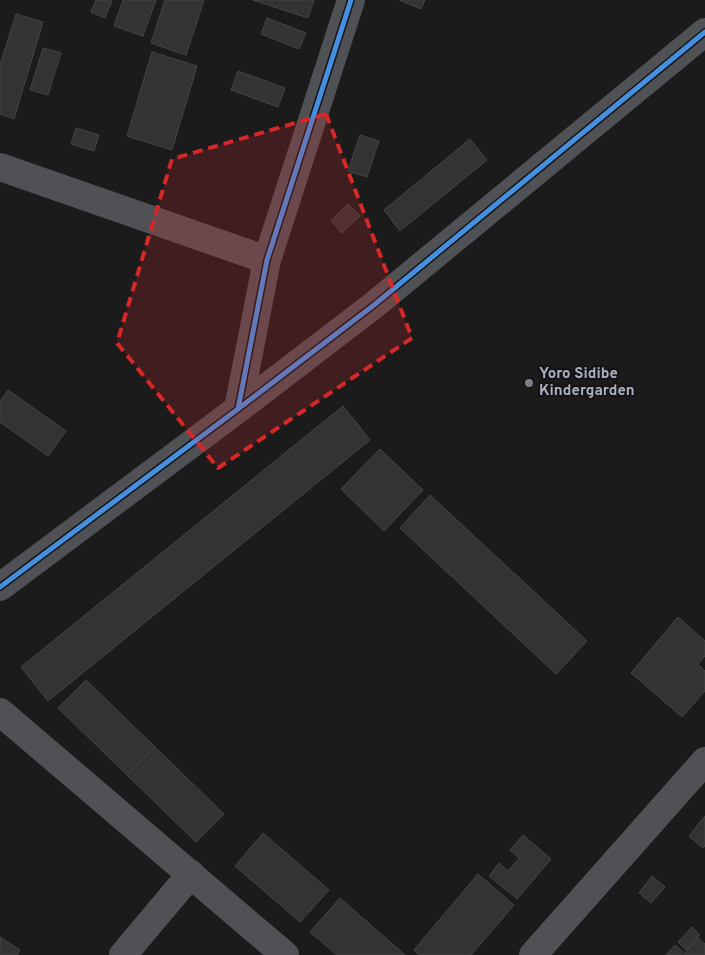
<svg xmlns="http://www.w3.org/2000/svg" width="705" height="955" font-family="Overpass,sans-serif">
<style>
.building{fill:#333334;stroke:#444548}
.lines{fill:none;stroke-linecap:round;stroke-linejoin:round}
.minor{stroke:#4f5155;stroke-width:28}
.cycleway-casing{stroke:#151518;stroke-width:8}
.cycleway{stroke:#468fdf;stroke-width:5}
.marked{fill:#d62828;fill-opacity:0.2;stroke:#d62828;stroke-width:4;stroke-dasharray:10 6;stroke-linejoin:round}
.poi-dot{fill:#797d85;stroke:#151518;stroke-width:2}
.labels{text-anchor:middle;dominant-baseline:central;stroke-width:4.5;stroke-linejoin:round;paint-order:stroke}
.poi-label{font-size:15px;font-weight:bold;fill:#acb2bd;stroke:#151518;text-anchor:start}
</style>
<rect width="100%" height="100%" fill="#1b1b1c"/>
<path class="building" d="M 96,0 L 112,1 L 105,18 L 91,12 Z
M 123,0 L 156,0 L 143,36 L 114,26 Z
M 165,0 L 204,0 L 186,55 L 151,43 Z
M 253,0 L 314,0 L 308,18 Z
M 399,0 L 425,0 L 421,9 Z
M 16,14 L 43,22 L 14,119 L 0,114 L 0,65 Z
M 267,18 L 306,33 L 299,49 L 261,34 Z
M 43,48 L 61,53 L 48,95 L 30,90 Z
M 152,52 L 197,66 L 172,150 L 127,136 Z
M 238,71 L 285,88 L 278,107 L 231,90 Z
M 76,128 L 99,135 L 94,151 L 71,144 Z
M 360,135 L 379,141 L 367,177 L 348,171 Z
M 470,139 L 487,160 L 400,231 L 384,210 Z
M 348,204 L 360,216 L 342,233 L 331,221 Z
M 8,390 L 66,431 L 48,456 L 0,422 L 0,402 Z
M 343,406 L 370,440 L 48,701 L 21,667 Z
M 380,449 L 423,490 L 384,531 L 341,489 Z
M 430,495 L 587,641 L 556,674 L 400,528 Z
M 678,617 L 705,641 L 705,656 L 698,664 L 705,671 L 705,691 L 682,717 L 631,673 Z
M 86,680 L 155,747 L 127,775 L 58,708 Z
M 155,747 L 224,814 L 196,842 L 127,775 Z
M 705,816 L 705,846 L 703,848 L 689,836 Z
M 263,833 L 329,890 L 300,922 L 235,866 Z
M 523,835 L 551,859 L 517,899 L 489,876 L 499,863 L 508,871 L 519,858 L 510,850 Z
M 478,874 L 514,905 L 471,955 L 419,955 L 414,950 Z
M 652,876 L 665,887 L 651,903 L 639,893 Z
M 340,898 L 405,955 L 337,955 L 310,932 Z
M 692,927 L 700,935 L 686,950 L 678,942 Z
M 0,937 L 20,950 L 17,955 L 0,955 Z
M 698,938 L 705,944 L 705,955 L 683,955 Z
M 675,945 L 683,952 L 681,955 L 666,955 Z"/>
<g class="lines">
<path class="minor" d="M 0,167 L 267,260
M 238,409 L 267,260 L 351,0
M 0,587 L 238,409 L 374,305 L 705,32
M 0,712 L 285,955
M 123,955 L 191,874
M 533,955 L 705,761"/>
<g class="cycleway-casing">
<path id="cycleway" d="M 238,409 L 267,260 L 351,0
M 0,587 L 238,409 L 374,305 L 705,32"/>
</g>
<use href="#cycleway" class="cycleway"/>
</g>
<path class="marked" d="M 326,114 L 412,338 L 218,468 L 117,343 L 172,159 Z"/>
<circle class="poi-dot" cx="529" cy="383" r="5"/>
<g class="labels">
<g class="poi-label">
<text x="539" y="374">Yoro Sidibe<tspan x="539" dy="17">Kindergarden</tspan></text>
</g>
</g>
</svg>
